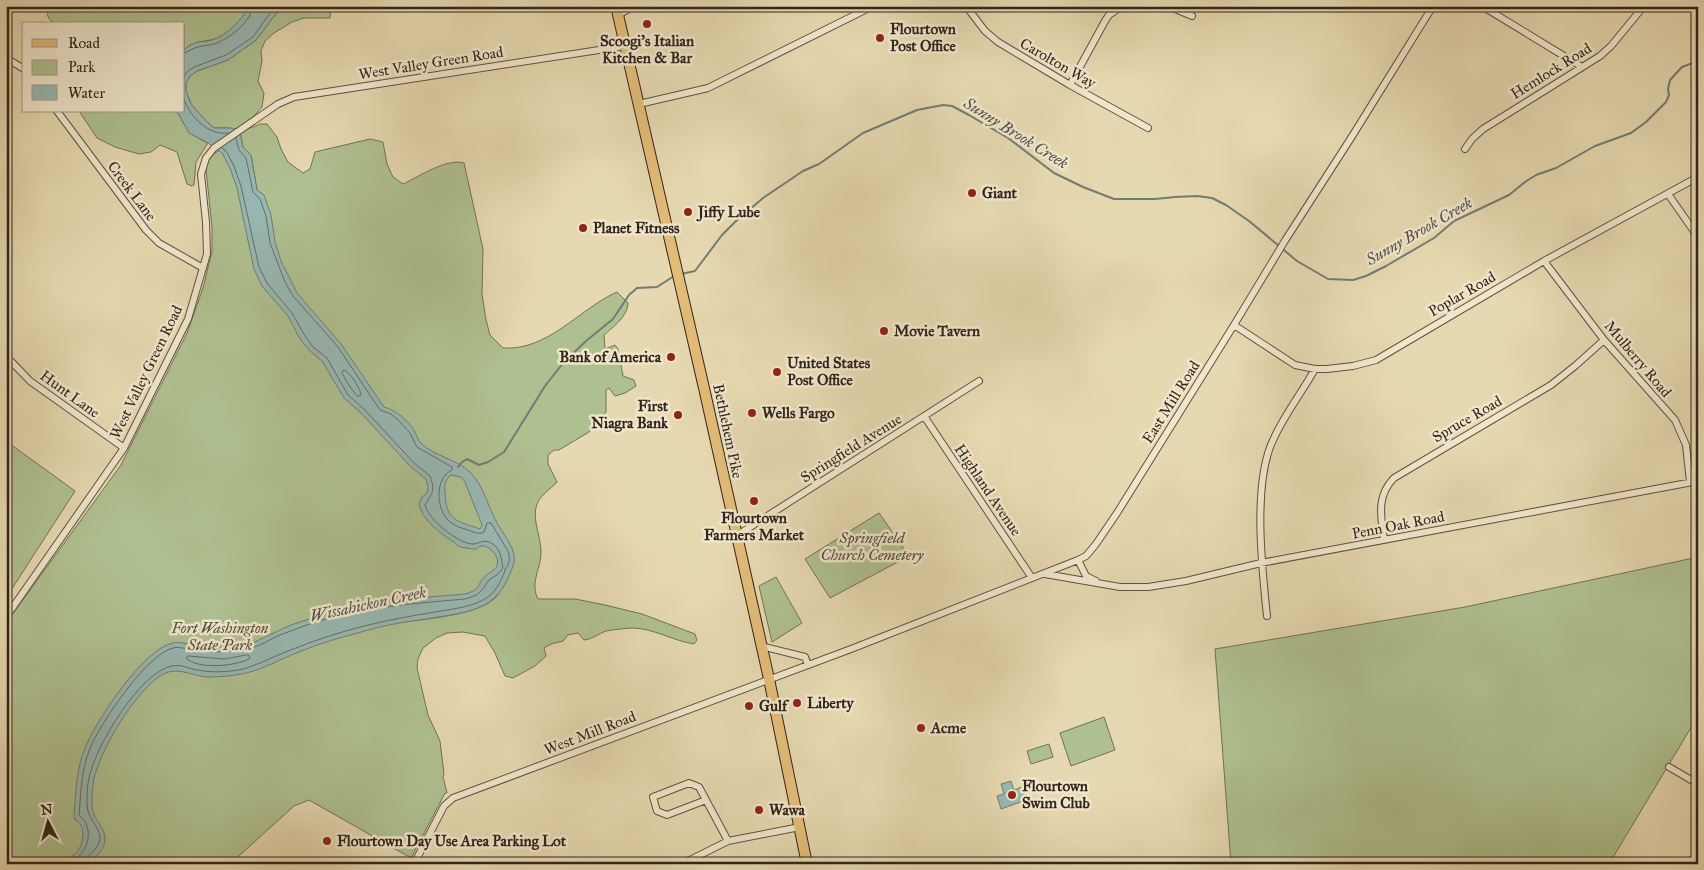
<svg xmlns="http://www.w3.org/2000/svg" width="1704" height="870" font-family="'IM FELL Great Primer',serif">
<style>
.green{fill:#afc090;stroke:#707256;fill-rule:evenodd}
.water{fill:#98b8b3;stroke:#6f7d76;fill-rule:evenodd}
.lines{fill:none;stroke-linecap:round;stroke-linejoin:round}
.shore{stroke:#646e67;stroke-width:1}
.stream{stroke:#6f7d76;stroke-width:2}
.minor-casing{stroke:#5e5140;stroke-width:8}
.primary-casing{stroke:#31241b;stroke-width:12}
.minor{stroke:#efe6cc;stroke-width:6}
.primary{stroke:#e3bc78;stroke-width:10}
.poi-dot{fill:#8f2418;stroke:#efe6cc;stroke-width:2}
.labels{text-anchor:middle;dominant-baseline:central;stroke-width:5;stroke-linejoin:round;paint-order:stroke}
.poi-label{font-size:15px;font-weight:bold;fill:#31241b;stroke:#efe6cc;text-anchor:start}
.street-label{font-size:15px;fill:#31241b;stroke:#efe6cc}
.park-label{font-size:15px;font-style:italic;fill:#504b38;stroke:#efe6cc}
.water-label{font-size:16px;font-style:italic;fill:#505049;stroke:#efe6cc}
</style>
<rect width="100%" height="100%" fill="#e6d8b0"/>
<filter id="stains"><feTurbulence type="fractalNoise" baseFrequency=".004" numOctaves="4"/><feColorMatrix values="0 0 0 0 .2 0 0 0 0 .09 0 0 0 0 .02 0 0 0 .5 -.17"/></filter>
<radialGradient id="worn" r=".72"><stop offset=".6" stop-color="#630" stop-opacity="0"/><stop offset="1" stop-color="#630" stop-opacity=".3"/></radialGradient>
<path class="green" d="M 47,6 L 250,6 C 241,20 227,38 210,40 C 200,42 192,42 184,50 L 184,24 L 56,24 C 48,20 46,15 47,6 Z
M 282,6 L 331,6 L 330,18 L 304,18 L 292,22 L 274,33 L 265,41 L 261,51 L 262,61 L 258,81 L 264,93 L 262,107 L 254,116 L 246,123 L 251,128 L 260,124 L 267,124 L 277,137 L 281,149 L 288,162 L 303,173 L 310,169 L 315,152 L 370,139 L 383,142 L 387,164 L 393,177 L 403,184 C 420,176 447,158 464,163 L 483,249 L 482,294 L 486,320 L 490,335 L 503,348 C 548,351 579,309 617,292 L 628,303 C 628,316 613,327 604,335 L 605,349 L 615,345 L 618,349 L 623,376 L 634,380 L 636,386 L 625,393 L 615,396 L 609,388 L 606,390 L 606,412 L 589,432 L 559,450 L 554,450 L 548,455 L 548,464 L 557,482 C 550,490 541,494 537,504 C 531,519 542,538 541,554 C 540,570 530,584 538,599 L 575,599 L 605,605 L 642,614 L 695,634 L 697,640 L 694,644 C 674,641 652,628 633,628 C 627,628 611,630 606,631 C 598,634 593,639 584,640 L 578,633 L 568,635 L 563,641 L 551,644 L 544,648 L 546,656 L 535,666 L 513,678 L 505,676 L 495,653 L 485,636 L 463,632 L 447,633 L 436,638 L 423,648 L 418,659 L 417,668 L 428,715 L 440,741 L 444,774 L 443,777 L 447,793 L 445,793 L 411,858 L 309,800 L 294,806 L 230,864 L 6,864 L 6,623 L 121,465 L 187,333 L 203,288 L 212,251 L 212,227 L 205,160 L 227,145 L 257,190 L 251,155 L 243,147 L 240,133 L 230,128 L 214,128 L 206,121 L 191,104 L 186,91 L 186,83 L 190,76 L 197,71 L 228,60 L 256,40 ZM 502,532 L 512,548 C 509,558 502,590 497,596 C 481,615 426,619 402,622 L 490,594 L 504,559 Z
M 79,111 L 177,111 C 185,127 191,136 208,143 L 196,162 L 194,185 L 192,186 L 187,184 L 177,152 L 160,145 L 151,152 L 139,154 L 115,147 L 97,138 Z
M 6,441 L 75,491 L 6,598 Z
M 879,513 L 909,556 L 830,598 L 805,559 Z
M 1698,557 L 1698,716 L 1609,864 L 1231,864 L 1215,649 L 1465,607 Z
M 776,577 L 802,623 L 772,642 L 759,586 Z
M 1104,717 L 1115,750 L 1071,766 L 1060,733 Z
M 1049,744 L 1053,757 L 1031,764 L 1027,751 Z"/>
<path class="water" d="M 250,6 L 282,6 L 256,40 L 228,60 L 197,71 L 190,76 L 186,83 L 186,91 L 191,104 L 206,121 L 214,128 L 230,128 L 237,129 L 240,133 L 243,147 L 251,155 L 257,190 L 264,195 L 271,215 L 275,242 L 281,261 L 297,293 L 341,344 L 384,407 C 396,410 409,421 415,432 C 417,436 418,441 421,443 C 433,456 457,459 470,472 C 484,486 488,507 497,523 C 502,531 514,548 514,556 C 515,563 512,569 509,576 C 504,587 498,597 486,604 C 469,614 446,615 426,619 C 403,622 380,626 358,633 C 338,638 318,644 299,652 C 280,659 261,671 241,674 C 231,676 219,677 208,677 C 191,676 176,665 160,676 C 135,692 101,749 94,778 C 92,788 92,798 92,807 C 93,820 106,827 105,841 C 104,850 95,858 88,864 L 61,864 C 75,855 83,850 83,833 C 82,826 81,823 75,820 L 74,815 C 76,793 76,770 85,748 C 96,721 143,649 173,643 C 180,641 188,645 195,645 C 214,648 233,648 252,643 C 261,640 267,635 276,632 C 291,624 309,619 326,614 C 370,600 419,598 465,594 C 483,589 476,583 487,575 C 494,569 501,567 496,556 C 494,551 487,545 481,546 C 474,548 481,549 473,549 C 472,549 459,547 458,546 C 456,545 455,542 452,541 C 439,532 423,521 419,504 L 422,497 L 427,493 L 428,487 L 426,479 L 411,467 L 360,412 L 344,398 L 322,361 L 310,351 L 300,339 L 288,316 L 262,286 L 254,269 L 237,188 L 230,168 L 222,153 L 208,143 L 189,133 L 177,111 L 184,111 L 184,50 C 195,40 200,43 212,40 C 228,35 241,20 250,6 ZM 451,475 L 461,477 L 465,482 L 482,525 L 480,529 C 457,521 446,521 445,493 C 444,485 445,480 451,475 Z
M 1011,781 L 1014,790 L 1022,787 L 1026,800 L 1001,809 L 997,796 L 1004,794 L 1001,784 Z"/>
<g class="lines">
<path class="shore" d="M 184,53 C 189,52 192,48 198,47 C 203,45 209,46 214,44 C 228,40 252,21 253,6
M 184,77 L 187,72 L 194,67 L 226,55 L 253,37 L 275,6
M 184,100 C 191,117 208,136 228,133
M 344,370 C 352,374 357,385 361,393 L 360,396 L 357,396 C 351,389 346,381 342,373 Z
M 248,655 L 250,657 L 249,659 C 235,666 198,670 186,658 L 188,656 L 224,659 Z
M 70,864 C 83,855 93,840 86,824 C 85,820 81,818 79,815 C 81,793 81,772 89,751 C 98,726 147,654 173,648 C 180,646 189,650 196,651 C 215,652 234,653 252,648 C 262,645 270,639 280,635 C 296,629 313,622 330,618 C 374,606 420,603 465,599 L 477,595 L 483,589 L 489,580 L 498,574 L 503,568 C 501,558 501,547 489,542 C 483,540 480,543 474,544 C 459,545 428,519 425,505 L 432,493 L 433,486 L 430,476 L 414,463 L 364,409 L 348,395 L 327,358 L 313,347 L 305,336 L 292,313 L 267,283 L 259,267 L 241,186 L 234,166 L 226,151 L 222,148
M 85,864 C 86,854 99,850 100,839 C 100,826 87,819 87,804 C 87,796 87,786 89,778 C 95,747 140,672 172,666 C 182,664 189,669 198,670 C 212,673 229,672 243,669 C 261,664 278,654 296,648 C 318,639 341,632 364,626 C 388,620 411,616 435,612 C 451,609 468,608 483,600 C 495,594 500,583 505,571 L 505,569 C 510,565 510,557 508,551 L 491,523 L 487,523 L 484,532 C 478,535 474,532 468,530 C 461,528 452,525 447,519 C 436,506 435,478 452,470 L 452,467 L 417,447 L 410,433 L 398,420 L 391,414 L 380,410 L 338,347 L 293,296 L 285,282 L 270,243 L 266,216 L 260,199 L 253,192 L 246,158 L 239,150 L 236,138"/>
<path class="stream" d="M 681,274 L 695,271 L 722,235 L 735,222 L 763,198 L 803,171 L 819,164 L 863,133 L 917,110 L 943,105 L 952,106 L 969,115 L 1008,138 L 1054,173 L 1083,187 L 1114,199 L 1155,199 L 1175,197 L 1197,196 L 1212,198 L 1226,205 L 1249,221 L 1297,261 L 1328,279 L 1353,280 L 1366,276 L 1386,266 L 1434,238 L 1454,221 L 1509,195 L 1525,182 L 1536,175 L 1556,168 L 1595,146 L 1631,133 L 1646,122 L 1666,102 L 1669,95 L 1668,89 L 1670,80 L 1682,67 L 1698,61
M 458,467 L 461,463 L 467,459 L 479,465 L 488,462 L 504,452 L 545,386 L 563,363 L 586,341 L 613,319 L 629,295 L 637,288 L 657,287 L 674,276"/>
<g class="minor-casing">
<path id="minor" d="M 966,6 L 985,31 L 998,42 L 1070,85 L 1148,128
M 1168,6 L 1192,16
M 1482,6 L 1582,67
M 618,15 L 634,6
M 6,58 L 24,69
M 1070,85 L 1105,21 L 1109,15 L 1122,6
M 639,104 L 708,88 L 873,6
M 57,111 L 146,230 L 159,243 L 203,268
M 1465,149 L 1472,139 L 1483,129 L 1600,56 L 1611,46 L 1644,6
M 1668,194 L 1698,237
M 1544,261 L 1604,340 L 1675,420 L 1686,445 L 1690,482
M 1234,325 L 1295,365 L 1315,369 L 1327,369 L 1353,366 L 1376,360 L 1544,261 L 1698,177
M 6,356 L 30,381 L 124,448
M 924,416 L 1032,578
M 736,536 L 979,381
M 1384,540 C 1381,517 1376,496 1394,478 L 1551,385 L 1575,366 L 1604,340
M 1078,560 L 1086,576 L 1096,581
M 1045,574 L 1120,587 L 1148,587 L 1186,581 L 1261,563 L 1698,481
M 1267,616 C 1262,569 1252,481 1274,438 C 1285,414 1302,392 1315,369
M 6,617 L 124,448 L 188,319 L 207,254 L 206,222 L 201,174 L 206,158 L 214,148 L 278,104 L 294,97 L 625,46
M 761,646 L 805,657 L 808,665
M 1669,767 L 1698,784
M 706,800 L 667,815 L 657,811 L 653,797 L 689,783 L 699,787 L 728,841
M 414,864 L 444,806 L 453,798 L 851,649 L 1078,560 L 1086,556 L 1096,544 L 1117,513 L 1234,325 L 1286,239 L 1351,138 L 1433,6
M 682,864 L 728,841 L 800,827"/>
</g>
<g class="primary-casing">
<path id="primary" d="M 616,6 L 704,388 L 769,679 L 807,864"/>
</g>
<use href="#minor" class="minor"/>
<use href="#primary" class="primary"/>
</g>
<g class="poi-dot">
<circle cx="647" cy="24" r="5"/>
<circle cx="880" cy="38" r="5"/>
<circle cx="972" cy="193" r="5"/>
<circle cx="688" cy="212" r="5"/>
<circle cx="583" cy="228" r="5"/>
<circle cx="884" cy="331" r="5"/>
<circle cx="671" cy="357" r="5"/>
<circle cx="777" cy="372" r="5"/>
<circle cx="752" cy="413" r="5"/>
<circle cx="678" cy="415" r="5"/>
<circle cx="754" cy="501" r="5"/>
<circle cx="797" cy="703" r="5"/>
<circle cx="749" cy="706" r="5"/>
<circle cx="921" cy="728" r="5"/>
<circle cx="1012" cy="795" r="5"/>
<circle cx="759" cy="810" r="5"/>
<circle cx="327" cy="841" r="5"/>
</g>
<g class="labels">
<g class="poi-label">
<text x="890" y="29">Flourtown<tspan x="890" dy="17">Post Office</tspan></text>
<text x="647" y="41" text-anchor="middle">Scoogi's Italian<tspan x="647" dy="17">Kitchen &amp; Bar</tspan></text>
<text x="982" y="193">Giant</text>
<text x="698" y="212">Jiffy Lube</text>
<text x="593" y="228">Planet Fitness</text>
<text x="894" y="331">Movie Tavern</text>
<text x="661" y="357" text-anchor="end">Bank of America</text>
<text x="787" y="363">United States<tspan x="787" dy="17">Post Office</tspan></text>
<text x="668" y="406" text-anchor="end">First<tspan x="668" dy="17">Niagra Bank</tspan></text>
<text x="762" y="413">Wells Fargo</text>
<text x="754" y="518" text-anchor="middle">Flourtown<tspan x="754" dy="17">Farmers Market</tspan></text>
<text x="807" y="703">Liberty</text>
<text x="759" y="706">Gulf</text>
<text x="931" y="728">Acme</text>
<text x="1022" y="786">Flourtown<tspan x="1022" dy="17">Swim Club</tspan></text>
<text x="769" y="810">Wawa</text>
<text x="337" y="841">Flourtown Day Use Area Parking Lot</text>
</g>
<g class="street-label">
<text transform="translate(431 63) rotate(-9)">West Valley Green Road</text>
<text transform="translate(1058 63) rotate(30)">Carolton Way</text>
<text transform="translate(1551 71) rotate(-32)">Hemlock Road</text>
<text transform="translate(132 191) rotate(53)">Creek Lane</text>
<text transform="translate(1462 294) rotate(-30)">Poplar Road</text>
<text transform="translate(1638 359) rotate(50)">Mulberry Road</text>
<text transform="translate(146 372) rotate(-64)">West Valley Green Road</text>
<text transform="translate(70 394) rotate(36)">Hunt Lane</text>
<text transform="translate(1171 402) rotate(-58)">East Mill Road</text>
<text transform="translate(1467 419) rotate(-30)">Spruce Road</text>
<text transform="translate(728 431) rotate(78)">Bethlehem Pike</text>
<text transform="translate(851 448) rotate(-32)">Springfield Avenue</text>
<text transform="translate(988 490) rotate(56)">Highland Avenue</text>
<text transform="translate(1398 525) rotate(-11)">Penn Oak Road</text>
<text transform="translate(590 733) rotate(-21)">West Mill Road</text>
</g>
<g class="park-label">
<text x="872" y="538">Springfield<tspan x="872" dy="17">Church Cemetery</tspan></text>
<text x="220" y="628">Fort Washington<tspan x="220" dy="17">State Park</tspan></text>
</g>
<g class="water-label">
<text transform="translate(1016 133) rotate(32)">Sunny Brook Creek</text>
<text transform="translate(1419 231) rotate(-30)">Sunny Brook Creek</text>
<text transform="translate(368 604) rotate(-12)">Wissahickon Creek</text>
</g>
</g>
<rect width="1704" height="870" fill="none" stroke="#e6d8b0" stroke-width="25"/>
<rect x="8" y="8" width="1689" height="855" fill="none" stroke="#31241b" stroke-width="2.5"/>
<rect x="12" y="12" width="1679" height="845" fill="none" stroke="#31241b"/>
<rect x="22" y="22" width="162" height="90" fill="#efe6cc" stroke="#a39885"/>
<rect x="32" y="39" width="25" height="8" fill="#e3bc78" stroke="#a39885"/>
<text x="68" y="48" font-size="15" fill="#31241b">Road</text>
<rect x="32" y="60" width="25" height="15" fill="#afc090" stroke="#a39885"/>
<text x="68" y="72" font-size="15" fill="#31241b">Park</text>
<rect x="32" y="85" width="25" height="15" fill="#98b8b3" stroke="#a39885"/>
<text x="68" y="98" font-size="15" fill="#31241b">Water</text>
<g transform="translate(48 822) rotate(354)" stroke="#efe6cc" stroke-width="4" paint-order="stroke">
<path d="M0-4L9 19L0 12L-9 19Z" fill="#31241b"/>
<text y="-8" font-size="14" font-weight="bold" text-anchor="middle" fill="#31241b">N</text>
</g>
<rect width="100%" height="100%" filter="url(#stains)"/>
<rect width="100%" height="100%" fill="url(#worn)"/>
</svg>
